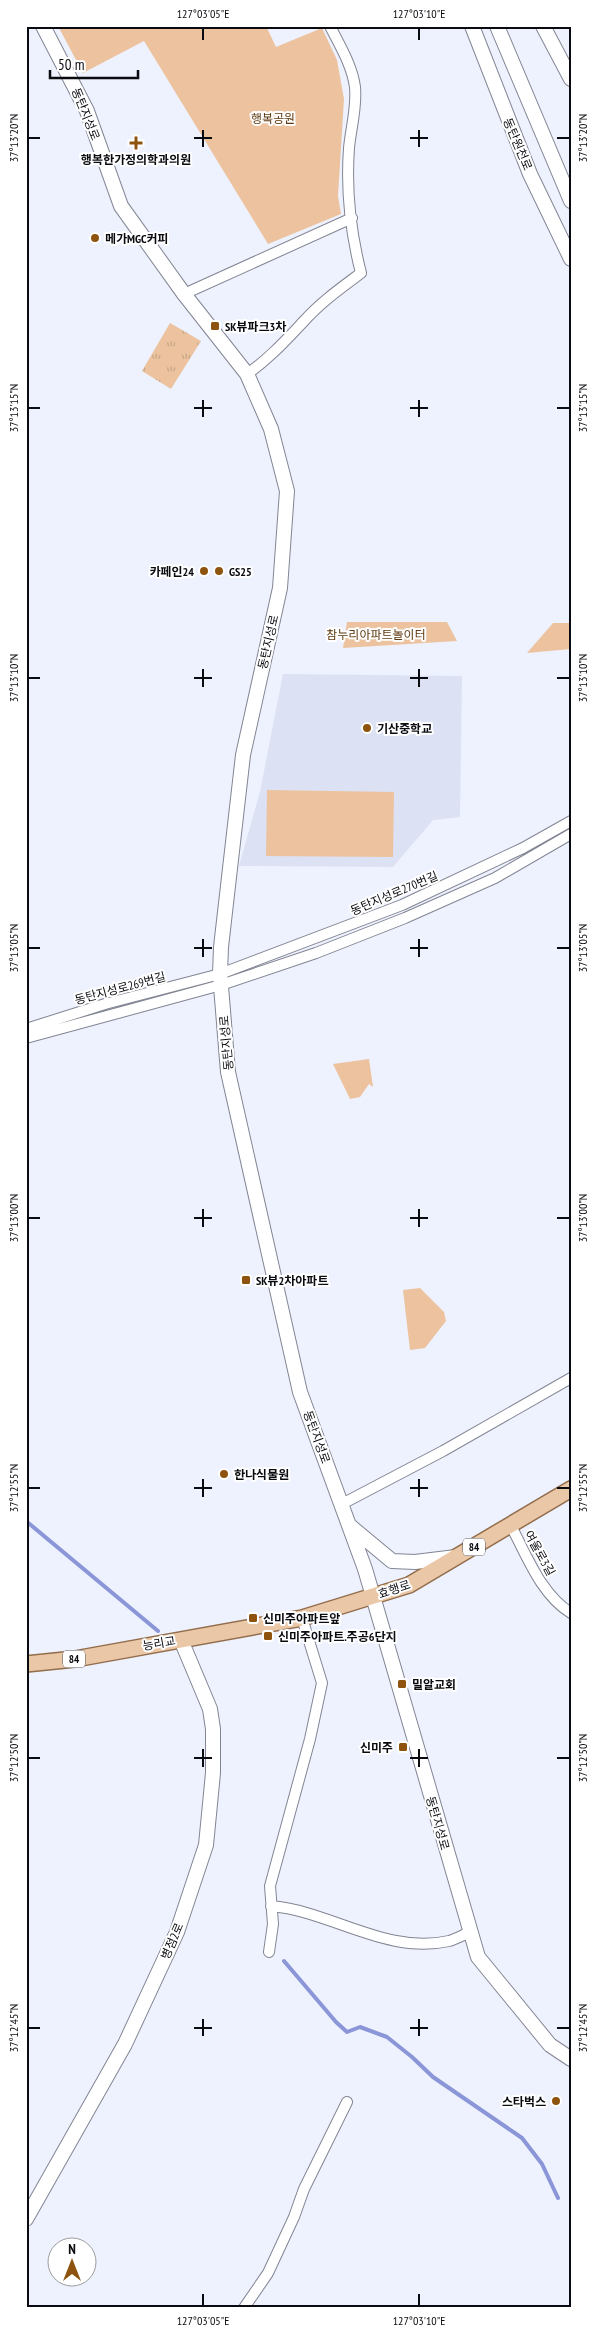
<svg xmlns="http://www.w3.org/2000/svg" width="597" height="2334" font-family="'PT Sans Narrow','Noto Sans KR',sans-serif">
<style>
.built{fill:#dce1f3}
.grass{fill:url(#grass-tufts)}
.park{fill:#ecc39e}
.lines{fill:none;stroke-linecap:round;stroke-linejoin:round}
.stream{stroke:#8a96d7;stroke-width:4}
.street-casing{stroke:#828593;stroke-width:12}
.secondary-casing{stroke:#828593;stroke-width:16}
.primary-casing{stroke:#926d4b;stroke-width:18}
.street{stroke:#fff;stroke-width:10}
.secondary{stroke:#fff;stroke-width:14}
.primary{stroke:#eac7a6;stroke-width:15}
.ticks{fill:none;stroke:#0a0b10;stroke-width:2}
.poi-dot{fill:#8e540f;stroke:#fff;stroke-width:2}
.labels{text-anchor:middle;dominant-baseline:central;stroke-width:4;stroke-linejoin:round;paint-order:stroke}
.shield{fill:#fff;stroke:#545458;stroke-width:1}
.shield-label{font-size:11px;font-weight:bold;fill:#0a0b10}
.street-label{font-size:12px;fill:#0a0b10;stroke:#fff}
.park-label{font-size:12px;fill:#5e380e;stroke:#fff}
.poi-label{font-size:12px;font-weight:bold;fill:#0a0b10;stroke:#fff;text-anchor:start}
.neatline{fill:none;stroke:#0a0b10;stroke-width:2}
.ticks-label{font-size:12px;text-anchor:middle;fill:#0a0b10}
</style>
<defs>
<pattern id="grass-tufts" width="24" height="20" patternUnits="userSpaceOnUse" patternTransform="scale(1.25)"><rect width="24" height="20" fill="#ecc39e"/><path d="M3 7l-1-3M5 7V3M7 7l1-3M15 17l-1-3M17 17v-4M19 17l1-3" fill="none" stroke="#c9a687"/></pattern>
</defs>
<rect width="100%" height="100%" fill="#eef1fe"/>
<path class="built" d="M 283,674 L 462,676 L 460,817 L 433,820 L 393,867 L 239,866 L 260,792 Z"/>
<path class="grass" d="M 170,323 L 201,341 L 171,389 L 142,371 Z"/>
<path class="park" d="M 58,26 L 266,26 L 276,47 L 322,28 L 337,60 L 344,99 L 338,196 L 341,214 L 268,244 L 144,41 L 83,73 Z
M 347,622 L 447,622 L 457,641 L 343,648 Z
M 553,623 L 571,623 L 571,649 L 527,653 Z
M 267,790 L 394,792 L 393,857 L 266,856 Z
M 369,1059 L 373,1087 L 369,1084 L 360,1097 L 350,1099 L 333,1064 Z
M 420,1288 L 444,1312 L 446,1321 L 425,1348 L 410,1350 L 403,1290 Z"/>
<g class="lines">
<path class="stream" d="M 26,1521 L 158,1631
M 284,1961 L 336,2022 L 347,2032 L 360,2027 L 387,2037 L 412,2057 L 433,2077 L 522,2138 L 542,2164 L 558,2198"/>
<g class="street-casing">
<path id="street" d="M 184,294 L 352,218
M 247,374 C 269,359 286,340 304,321 C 321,302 341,288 361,273 C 351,234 346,189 349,148 C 351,127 357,108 355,87 C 352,65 340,46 330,26
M 26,1029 L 105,1004 L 220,974 L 402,905 L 523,848 L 571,821
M 26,1038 L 221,985 L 316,953 L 405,918 L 495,878 L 571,834
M 342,1504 L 443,1451 L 571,1378
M 510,1524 C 526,1554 541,1595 571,1613
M 271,1906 C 331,1911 386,1955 449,1941 C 456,1939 463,1935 470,1932
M 269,1952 L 273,1924 L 270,1886 L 310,1739 L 322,1683 L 302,1618
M 244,2308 L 268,2273 L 294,2217 L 304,2189 L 347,2102"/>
</g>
<g class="secondary-casing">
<path id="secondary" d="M 43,26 L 87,111 L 121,206 L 184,294 L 247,374 L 271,429 L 287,491 L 280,588 L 243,755 L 221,947 L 220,974 L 228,1072 L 300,1392 L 365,1569 L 478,1957 L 550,2045 L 571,2059
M 472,26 L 530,174 L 571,259
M 497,26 L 571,201
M 543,26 L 571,79
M 350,1526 L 392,1561 L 415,1562 L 456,1557
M 26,2219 L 125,2044 L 177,1932 L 206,1845 L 213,1773 L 213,1729 L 210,1709 L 181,1640"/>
</g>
<g class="primary-casing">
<path id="primary" d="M 26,1664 L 75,1659 L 302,1618 L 409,1585 L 571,1489"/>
</g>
<use href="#street" class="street"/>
<use href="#secondary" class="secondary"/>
<use href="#primary" class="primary"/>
</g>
<path class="ticks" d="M 203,28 L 203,40M 419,28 L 419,40M 203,130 L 203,147M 419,130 L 419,147M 28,138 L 40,138M 194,138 L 212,138M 410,138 L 428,138M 557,138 L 570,138M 203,400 L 203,417M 419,400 L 419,417M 28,408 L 40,408M 194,408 L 212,408M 410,408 L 428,408M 557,408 L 570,408M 203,669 L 203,687M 419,669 L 419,687M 28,678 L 40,678M 194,678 L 212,678M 410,678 L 428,678M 557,678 L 570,678M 203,939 L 203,957M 419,939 L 419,957M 28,948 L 40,948M 194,948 L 212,948M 410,948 L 428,948M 557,948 L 570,948M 203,1209 L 203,1227M 419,1209 L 419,1227M 28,1218 L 40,1218M 194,1218 L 212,1218M 410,1218 L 428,1218M 557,1218 L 570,1218M 203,1479 L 203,1497M 419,1479 L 419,1497M 28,1488 L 40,1488M 194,1488 L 212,1488M 410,1488 L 428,1488M 557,1488 L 570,1488M 203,1749 L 203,1767M 419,1749 L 419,1767M 28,1758 L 40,1758M 194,1758 L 212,1758M 410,1758 L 428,1758M 557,1758 L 570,1758M 203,2019 L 203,2036M 419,2019 L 419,2036M 28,2028 L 40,2028M 194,2028 L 212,2028M 410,2028 L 428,2028M 557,2028 L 570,2028M 203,2294 L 203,2306M 419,2294 L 419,2306"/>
<g class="poi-dot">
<path d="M133.5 135.5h5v5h5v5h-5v5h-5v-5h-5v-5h5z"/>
<circle cx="95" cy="238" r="5"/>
<rect x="210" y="321" width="10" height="10" rx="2.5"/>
<circle cx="204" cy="571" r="5"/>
<circle cx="219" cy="571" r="5"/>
<circle cx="367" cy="728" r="5"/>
<rect x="241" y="1275" width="10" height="10" rx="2.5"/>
<circle cx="224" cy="1474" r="5"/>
<rect x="248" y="1613" width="10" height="10" rx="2.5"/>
<rect x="263" y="1631" width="10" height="10" rx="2.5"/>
<rect x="397" y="1679" width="10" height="10" rx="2.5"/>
<rect x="398" y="1742" width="10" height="10" rx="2.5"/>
<circle cx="556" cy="2101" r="5"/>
</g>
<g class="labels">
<g class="shield">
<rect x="463" y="1538.5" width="22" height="17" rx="4"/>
<rect x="63" y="1650.5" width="22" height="17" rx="4"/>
</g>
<g class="shield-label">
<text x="474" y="1547">84</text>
<text x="74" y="1659">84</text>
</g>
<g class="street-label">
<text transform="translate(86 114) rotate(68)">동탄지성로</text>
<text transform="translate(518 144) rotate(67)">동탄원천로</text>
<text transform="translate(268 642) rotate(-77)">동탄지성로</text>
<text transform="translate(394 893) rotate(-23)">동탄지성로270번길</text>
<text transform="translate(120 988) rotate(-15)">동탄지성로269번길</text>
<text transform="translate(226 1043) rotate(-95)">동탄지성로</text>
<text transform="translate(317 1437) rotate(70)">동탄지성로</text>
<text transform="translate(540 1553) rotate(61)">여울로3길</text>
<text transform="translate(394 1589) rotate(-18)">효행로</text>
<text transform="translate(159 1643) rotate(-10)">능리교</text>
<text transform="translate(438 1823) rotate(74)">동탄지성로</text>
<text transform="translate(172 1941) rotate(-67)">병점2로</text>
</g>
<g class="park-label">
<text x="273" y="118">행복공원</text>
<text x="376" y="634">참누리아파트놀이터</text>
</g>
<g class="poi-label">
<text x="136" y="159" text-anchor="middle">행복한가정의학과의원</text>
<text x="105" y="238">메가MGC커피</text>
<text x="225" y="326">SK뷰파크3차</text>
<text x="194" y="571" text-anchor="end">카페인24</text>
<text x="229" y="571">GS25</text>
<text x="377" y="728">기산중학교</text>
<text x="256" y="1280">SK뷰2차아파트</text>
<text x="234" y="1474">한나식물원</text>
<text x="263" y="1618">신미주아파트앞</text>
<text x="278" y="1636">신미주아파트.주공6단지</text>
<text x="412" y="1684">밀알교회</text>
<text x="393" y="1747" text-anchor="end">신미주</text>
<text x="546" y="2101" text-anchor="end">스타벅스</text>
</g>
</g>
<rect width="597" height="2334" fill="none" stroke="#ffffff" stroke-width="55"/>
<g transform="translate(72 2262)"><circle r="24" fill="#ffffff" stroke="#9d9d9f"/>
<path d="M0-4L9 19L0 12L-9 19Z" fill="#8e540f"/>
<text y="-8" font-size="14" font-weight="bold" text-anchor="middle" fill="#0a0b10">N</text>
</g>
<path d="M50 70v8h88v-8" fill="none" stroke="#0a0b10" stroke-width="2.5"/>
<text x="58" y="70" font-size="15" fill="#0a0b10" stroke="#ffffff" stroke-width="4" paint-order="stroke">50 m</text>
<rect x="28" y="28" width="542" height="2278" class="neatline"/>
<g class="ticks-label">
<text x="203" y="18">127°03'05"E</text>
<text x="419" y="18">127°03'10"E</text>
<text transform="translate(14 138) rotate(-90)" y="4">37°13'20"N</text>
<text transform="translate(583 138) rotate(-90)" y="4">37°13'20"N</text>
<text transform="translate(14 408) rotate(-90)" y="4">37°13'15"N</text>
<text transform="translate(583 408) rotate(-90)" y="4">37°13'15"N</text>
<text transform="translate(14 678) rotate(-90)" y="4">37°13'10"N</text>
<text transform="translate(583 678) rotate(-90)" y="4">37°13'10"N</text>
<text transform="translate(14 948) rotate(-90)" y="4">37°13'05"N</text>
<text transform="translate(583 948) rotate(-90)" y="4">37°13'05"N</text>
<text transform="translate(14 1218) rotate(-90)" y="4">37°13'00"N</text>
<text transform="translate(583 1218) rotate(-90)" y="4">37°13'00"N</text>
<text transform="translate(14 1488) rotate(-90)" y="4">37°12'55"N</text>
<text transform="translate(583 1488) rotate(-90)" y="4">37°12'55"N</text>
<text transform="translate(14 1758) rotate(-90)" y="4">37°12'50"N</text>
<text transform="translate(583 1758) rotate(-90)" y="4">37°12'50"N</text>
<text transform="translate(14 2028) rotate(-90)" y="4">37°12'45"N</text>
<text transform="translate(583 2028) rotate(-90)" y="4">37°12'45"N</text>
<text x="203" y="2325">127°03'05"E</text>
<text x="419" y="2325">127°03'10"E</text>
</g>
</svg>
